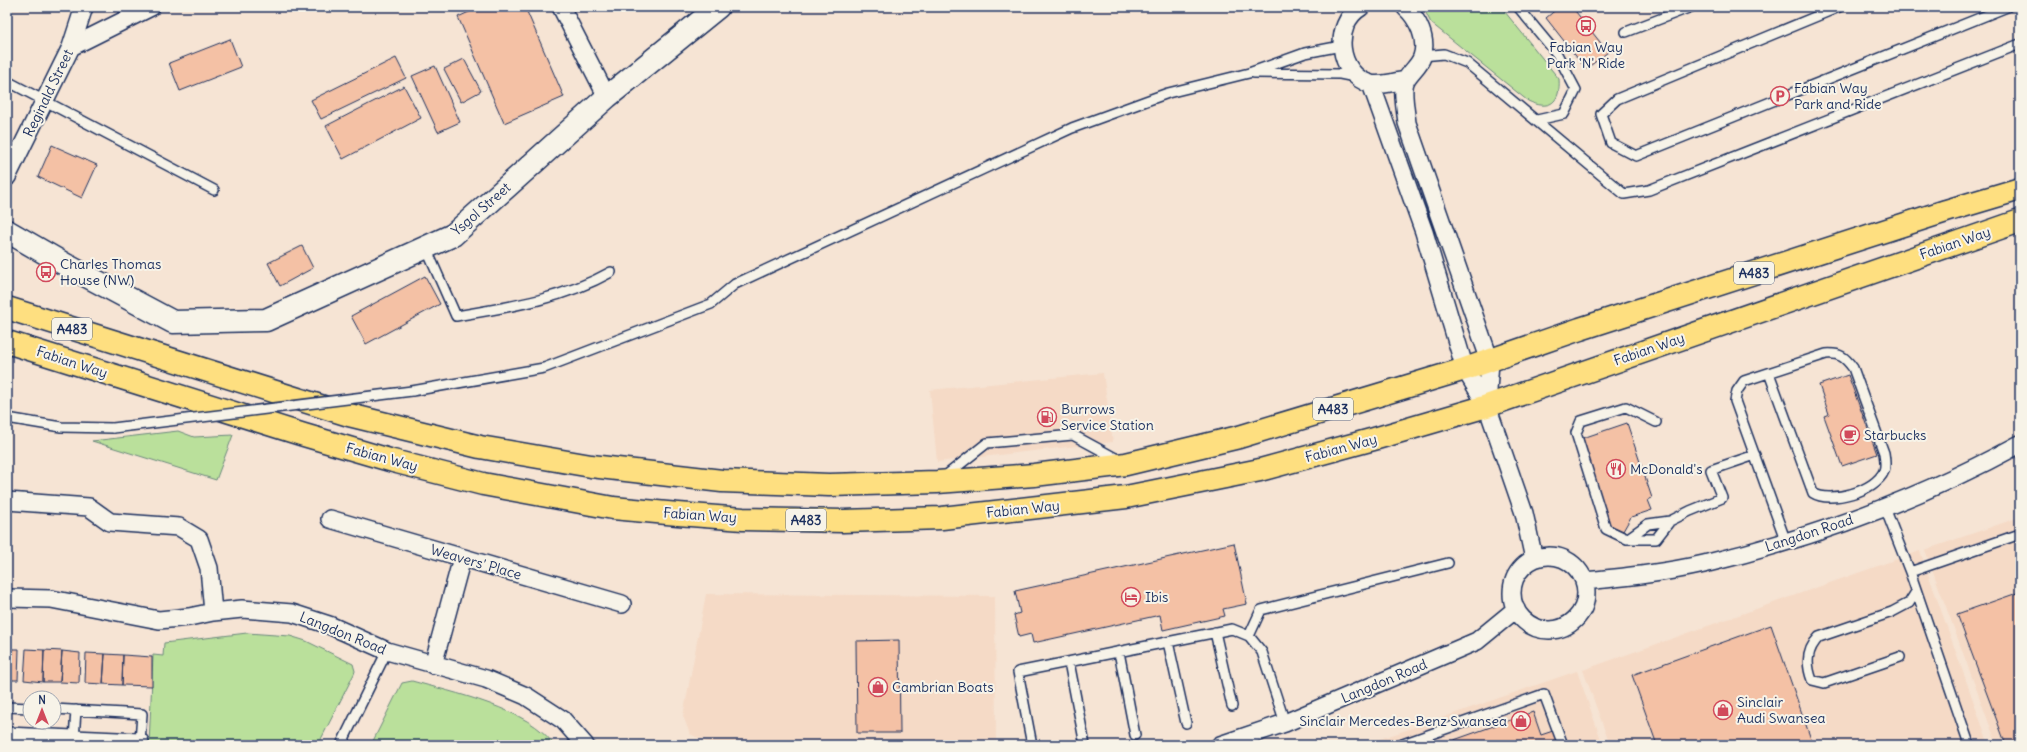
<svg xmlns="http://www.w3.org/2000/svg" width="2027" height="752" font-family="Delius,sans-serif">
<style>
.built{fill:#f5dac6}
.green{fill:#bae09b;stroke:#6a887c}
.building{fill:#f4c1a5;stroke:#1b2f5e}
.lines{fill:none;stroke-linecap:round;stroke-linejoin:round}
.lane-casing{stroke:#1b2f5e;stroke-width:12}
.street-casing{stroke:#1b2f5e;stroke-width:20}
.secondary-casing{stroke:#1b2f5e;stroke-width:25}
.highway-casing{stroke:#1b2f5e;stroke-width:25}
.lane{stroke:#f7f3e8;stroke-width:9}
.street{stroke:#f7f3e8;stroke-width:17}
.secondary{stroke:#f7f3e8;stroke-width:22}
.highway{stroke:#fedf80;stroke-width:22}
.lane-bridge-casing{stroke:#1b2f5e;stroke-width:12;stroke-linecap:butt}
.lane-bridge{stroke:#f7f3e8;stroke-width:9}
.labels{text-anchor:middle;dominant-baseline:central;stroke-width:4;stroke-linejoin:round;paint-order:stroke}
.shield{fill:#f7f3e8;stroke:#5d6a87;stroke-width:1}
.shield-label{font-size:13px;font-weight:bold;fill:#1b2f5e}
.poi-label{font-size:14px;fill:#1b2f5e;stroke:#f7f3e8;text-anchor:start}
.street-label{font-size:14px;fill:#1b2f5e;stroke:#f7f3e8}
</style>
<rect width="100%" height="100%" fill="#f6e4d4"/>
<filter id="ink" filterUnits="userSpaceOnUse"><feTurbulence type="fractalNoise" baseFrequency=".025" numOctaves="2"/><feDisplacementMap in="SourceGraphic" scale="8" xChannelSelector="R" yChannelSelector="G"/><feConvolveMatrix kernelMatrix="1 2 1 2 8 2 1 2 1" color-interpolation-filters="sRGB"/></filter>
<g filter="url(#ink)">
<path class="built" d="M 1103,373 L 1113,442 L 937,462 L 930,390 Z
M 2020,517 L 2020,745 L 1997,745 L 1925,550 Z
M 1920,551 L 1989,745 L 1610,745 L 1583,670 Z
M 706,594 L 995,596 L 996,745 L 713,745 L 690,734 L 683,716 Z
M 1577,671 L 1603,745 L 1363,745 Z"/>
<path class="green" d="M 1423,7 L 1501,7 L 1559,79 C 1561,103 1549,111 1528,101 L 1431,23 Z
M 178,431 L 194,437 L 233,435 L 216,480 L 92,441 Z
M 247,633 L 290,636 L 306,641 L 353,664 L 355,671 L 354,674 L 318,745 L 149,745 L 153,655 L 163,656 L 164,643 Z
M 412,681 C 451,692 531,709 554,745 L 371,745 L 402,683 Z"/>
<path class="building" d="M 480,7 L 525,7 L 564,97 L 504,123 L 458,17 Z
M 1559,7 L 1572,7 L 1608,52 L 1586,69 L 1546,18 Z
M 230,39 L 241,67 L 180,91 L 169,63 Z
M 396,58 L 406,78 L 321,119 L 311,100 Z
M 464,59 L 481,91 L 461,102 L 444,69 Z
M 435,66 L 460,122 L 438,132 L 412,76 Z
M 404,86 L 421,118 L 343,159 L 326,126 Z
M 52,145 L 97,165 L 82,198 L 38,177 Z
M 302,246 L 313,268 L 280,286 L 268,263 Z
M 425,276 L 440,304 L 366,344 L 351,316 Z
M 1848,375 L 1877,454 L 1842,466 L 1824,416 L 1829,414 L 1819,385 Z
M 1627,423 L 1652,498 L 1648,500 L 1652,510 L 1631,517 L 1623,531 L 1608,524 L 1580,439 Z
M 1234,543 L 1247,604 L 1223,609 L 1225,616 L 1163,630 L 1160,615 L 1033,643 L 1031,634 L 1019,637 L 1014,615 L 1020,613 L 1015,591 Z
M 2020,592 L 2020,745 L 2006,745 L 1957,614 Z
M 1771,625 L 1813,745 L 1657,745 L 1632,675 Z
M 899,640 L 900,733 L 857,733 L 856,641 Z
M 7,649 L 19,649 L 18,680 L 7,680 Z
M 26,649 L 44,650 L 43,682 L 24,680 Z
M 44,650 L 62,651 L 60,682 L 43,682 Z
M 62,651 L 80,653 L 79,683 L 60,682 Z
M 86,653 L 105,654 L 103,684 L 85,683 Z
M 105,654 L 123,655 L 122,685 L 103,684 Z
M 123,655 L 152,657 L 152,686 L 122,685 Z
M 1533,712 L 1541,735 L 1556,730 L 1562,745 L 1440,745 Z"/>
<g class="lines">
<g class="lane-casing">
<path id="lane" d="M 1518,7 L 1557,54 L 1576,90 L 1564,114 L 1537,120
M 1839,7 L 1617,99 L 1601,114 L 1611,143 L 1636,156 L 2007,7
M 1626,32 L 1691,7
M 1422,56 L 1444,54 L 1467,63 L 1624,194 L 1649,190 L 2020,44
M 1254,73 L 1340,74 L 1355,77
M 7,81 L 214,190
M 426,248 L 456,316 C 510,307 563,299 611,272
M 1769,373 L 1813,493 C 1830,504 1876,491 1884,471 C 1886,466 1885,459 1884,453 L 1853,368 C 1845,357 1840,353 1826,354 L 1744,381 L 1737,391 L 1735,401 L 1786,542
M 412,391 L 544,368 L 711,304 L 735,284 L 1072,128 L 1168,93 L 1249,73 L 1305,53 L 1341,46
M 7,418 L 61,427 L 113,428
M 1656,422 L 1626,407 L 1581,421 L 1576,433 L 1606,529 L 1627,539 L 1656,539 L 1670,521 L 1690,511 L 1722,498 L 1711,470 L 1755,455
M 944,477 L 987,443 L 1073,435 L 1119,460
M 1885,508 L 1910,572 L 1968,741 L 1968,745
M 1627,539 L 1648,524 L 1670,521
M 1910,572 L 2020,534
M 1215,632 L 1232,706
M 1249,636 L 1261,610 L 1448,563
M 1168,642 L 1186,723
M 1119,652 L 1135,735
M 1900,657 L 1824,683 L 1812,680 C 1806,664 1806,650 1819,637 L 1892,612 L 1909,603 L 1916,592
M 1069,662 L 1085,745
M 7,707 L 30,708
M 54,709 L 142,714 L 140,742
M 74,739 L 76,710
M 341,745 L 387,651
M 1032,745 L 1018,672 L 1232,629 L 1249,636 L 1262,652 L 1285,723
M 1400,745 L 1544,694 L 1563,745"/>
</g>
<g class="street-casing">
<path id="street" d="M 561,7 L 607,97
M 1361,7 C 1332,24 1337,75 1371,84 C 1382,86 1394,82 1405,80
M 1405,7 C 1418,19 1428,39 1422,57 C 1419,66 1410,72 1406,80 C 1401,89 1406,112 1407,123 L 1490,361 L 1487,406
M 71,47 L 151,7
M 1371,84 L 1424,232 L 1465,369 L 1487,406 L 1524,513 L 1534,559
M 7,177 L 71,47 L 84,7
M 7,501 L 89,507 L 110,522 L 179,527 L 199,539 L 209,568 L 213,612
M 330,519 L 622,604
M1512 593a37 37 0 1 1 74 0a37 37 0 1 1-74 0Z
M 1585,581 C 1624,577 1665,573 1704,564 C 1814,538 1921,498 2020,444
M 7,598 L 51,599 L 159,620 L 189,617 L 213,612 L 242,609 L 292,613 L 329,625 L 387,651 L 486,679 L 526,696 L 563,720 L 585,745
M 433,665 L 462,558
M 7,736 L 140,742
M 1220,745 L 1285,723 L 1477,641 L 1516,609"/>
</g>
<g class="secondary-casing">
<path id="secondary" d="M 7,231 L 66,265 L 173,322 L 266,320 L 453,235 L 607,97 L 718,7"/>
</g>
<g class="highway-casing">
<path id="highway" d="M 7,308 L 349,415 L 480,447 L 591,466 L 722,481 L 829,485 L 937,482 L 1034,475 L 1126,464 L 1239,437 L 1465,369 L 1580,329 L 1946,211 L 2020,189
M 7,342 L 304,435 L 393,461 L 483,484 L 613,508 L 678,514 L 743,519 L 843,521 L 942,518 L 1126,497 L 1260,470 L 1374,439 L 1487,406 L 2020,221"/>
</g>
<use href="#lane" class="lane"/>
<use href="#street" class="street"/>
<use href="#secondary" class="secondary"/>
<use href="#highway" class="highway"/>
<g class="lane-bridge-casing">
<path id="lane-bridge" d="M 113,428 L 412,391"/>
</g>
<use href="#lane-bridge" class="lane-bridge"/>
</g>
</g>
<defs>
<g id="bus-ring" transform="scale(1)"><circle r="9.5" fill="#f7f3e8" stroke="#d1495b" stroke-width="1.5"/><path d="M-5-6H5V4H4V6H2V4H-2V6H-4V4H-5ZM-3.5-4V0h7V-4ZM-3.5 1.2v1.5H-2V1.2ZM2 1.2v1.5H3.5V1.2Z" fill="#d1495b"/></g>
<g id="parking-ring" transform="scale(1)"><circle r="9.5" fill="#f7f3e8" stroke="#d1495b" stroke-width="1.5"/><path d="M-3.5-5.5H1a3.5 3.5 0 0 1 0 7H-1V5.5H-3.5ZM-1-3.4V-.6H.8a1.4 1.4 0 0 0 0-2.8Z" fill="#d1495b"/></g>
<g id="fuel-ring" transform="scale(1)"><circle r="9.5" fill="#f7f3e8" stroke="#d1495b" stroke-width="1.5"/><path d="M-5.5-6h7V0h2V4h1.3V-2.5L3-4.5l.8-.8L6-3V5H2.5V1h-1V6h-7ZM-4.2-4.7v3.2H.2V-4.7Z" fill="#d1495b"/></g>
<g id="cafe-ring" transform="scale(1)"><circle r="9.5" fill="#f7f3e8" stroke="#d1495b" stroke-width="1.5"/><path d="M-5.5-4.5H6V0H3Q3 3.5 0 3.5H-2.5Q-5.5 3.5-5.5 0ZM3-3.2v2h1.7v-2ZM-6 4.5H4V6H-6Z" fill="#d1495b"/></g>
<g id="restaurant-ring" transform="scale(1)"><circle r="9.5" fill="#f7f3e8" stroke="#d1495b" stroke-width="1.5"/><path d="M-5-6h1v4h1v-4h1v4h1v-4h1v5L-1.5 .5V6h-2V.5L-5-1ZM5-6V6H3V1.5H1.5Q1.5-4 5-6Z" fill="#d1495b"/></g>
<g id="hotel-ring" transform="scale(1)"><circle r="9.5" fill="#f7f3e8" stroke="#d1495b" stroke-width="1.5"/><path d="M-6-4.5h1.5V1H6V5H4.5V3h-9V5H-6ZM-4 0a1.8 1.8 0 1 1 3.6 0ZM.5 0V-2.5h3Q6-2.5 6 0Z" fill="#d1495b"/></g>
<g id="shop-ring" transform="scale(1)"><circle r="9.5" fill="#f7f3e8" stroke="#d1495b" stroke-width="1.5"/><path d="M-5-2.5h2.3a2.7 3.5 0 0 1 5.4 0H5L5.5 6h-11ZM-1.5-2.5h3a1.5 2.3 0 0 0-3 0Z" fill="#d1495b"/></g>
</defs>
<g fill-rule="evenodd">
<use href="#bus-ring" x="1586" y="26"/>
<use href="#parking-ring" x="1780" y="96"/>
<use href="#bus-ring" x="46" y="272"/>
<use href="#fuel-ring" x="1047" y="417"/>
<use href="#cafe-ring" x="1850" y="435"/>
<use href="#restaurant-ring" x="1616" y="469"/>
<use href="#hotel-ring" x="1131" y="597"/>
<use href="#shop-ring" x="878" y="687"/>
<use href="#shop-ring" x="1723" y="710"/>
<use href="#shop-ring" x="1521" y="721"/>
</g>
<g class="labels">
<g class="shield">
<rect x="1734" y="262" width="40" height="22" rx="3"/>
<rect x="52" y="318" width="40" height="22" rx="3"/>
<rect x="1313" y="398" width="40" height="22" rx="3"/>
<rect x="786" y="509" width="40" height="22" rx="3"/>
</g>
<g class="shield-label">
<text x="1754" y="273">A483</text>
<text x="72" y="329">A483</text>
<text x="1333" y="409">A483</text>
<text x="806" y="520">A483</text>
</g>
<g class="poi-label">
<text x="1586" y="47" text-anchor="middle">Fabian Way<tspan x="1586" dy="16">Park 'N' Ride</tspan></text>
<text x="1794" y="88">Fabian Way<tspan x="1794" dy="16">Park and Ride</tspan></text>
<text x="60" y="264">Charles Thomas<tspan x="60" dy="16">House (NW)</tspan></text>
<text x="1061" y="409">Burrows<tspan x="1061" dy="16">Service Station</tspan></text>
<text x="1864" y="435">Starbucks</text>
<text x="1630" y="469">McDonald's</text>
<text x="1145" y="597">Ibis</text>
<text x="892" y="687">Cambrian Boats</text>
<text x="1737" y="702">Sinclair<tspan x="1737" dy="16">Audi Swansea</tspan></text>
<text x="1507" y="721" text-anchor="end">Sinclair Mercedes-Benz Swansea</text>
</g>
<g class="street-label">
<text transform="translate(48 93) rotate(-64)">Reginald Street</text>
<text transform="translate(481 209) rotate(-41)">Ysgol Street</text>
<text transform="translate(1955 243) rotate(-19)">Fabian Way</text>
<text transform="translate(1649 349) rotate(-19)">Fabian Way</text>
<text transform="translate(72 362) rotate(18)">Fabian Way</text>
<text transform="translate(1341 448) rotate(-15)">Fabian Way</text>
<text transform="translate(382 457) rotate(15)">Fabian Way</text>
<text transform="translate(1023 509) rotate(-6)">Fabian Way</text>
<text transform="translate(700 515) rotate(4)">Fabian Way</text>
<text transform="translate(1809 533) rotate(-18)">Langdon Road</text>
<text transform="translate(476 562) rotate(16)">Weavers' Place</text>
<text transform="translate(343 633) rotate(22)">Langdon Road</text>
<text transform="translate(1384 681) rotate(-23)">Langdon Road</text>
</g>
</g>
<rect width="2027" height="752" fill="none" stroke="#f7f3e8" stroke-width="24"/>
<rect x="12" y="12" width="2003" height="728" fill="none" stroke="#1b2f5e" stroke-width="1.5" filter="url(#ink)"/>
<g transform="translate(42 710)"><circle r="19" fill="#f7f3e8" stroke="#9fa5b1"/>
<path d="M0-3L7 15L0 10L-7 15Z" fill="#d1495b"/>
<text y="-6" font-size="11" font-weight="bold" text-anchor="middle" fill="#1b2f5e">N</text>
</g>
</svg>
